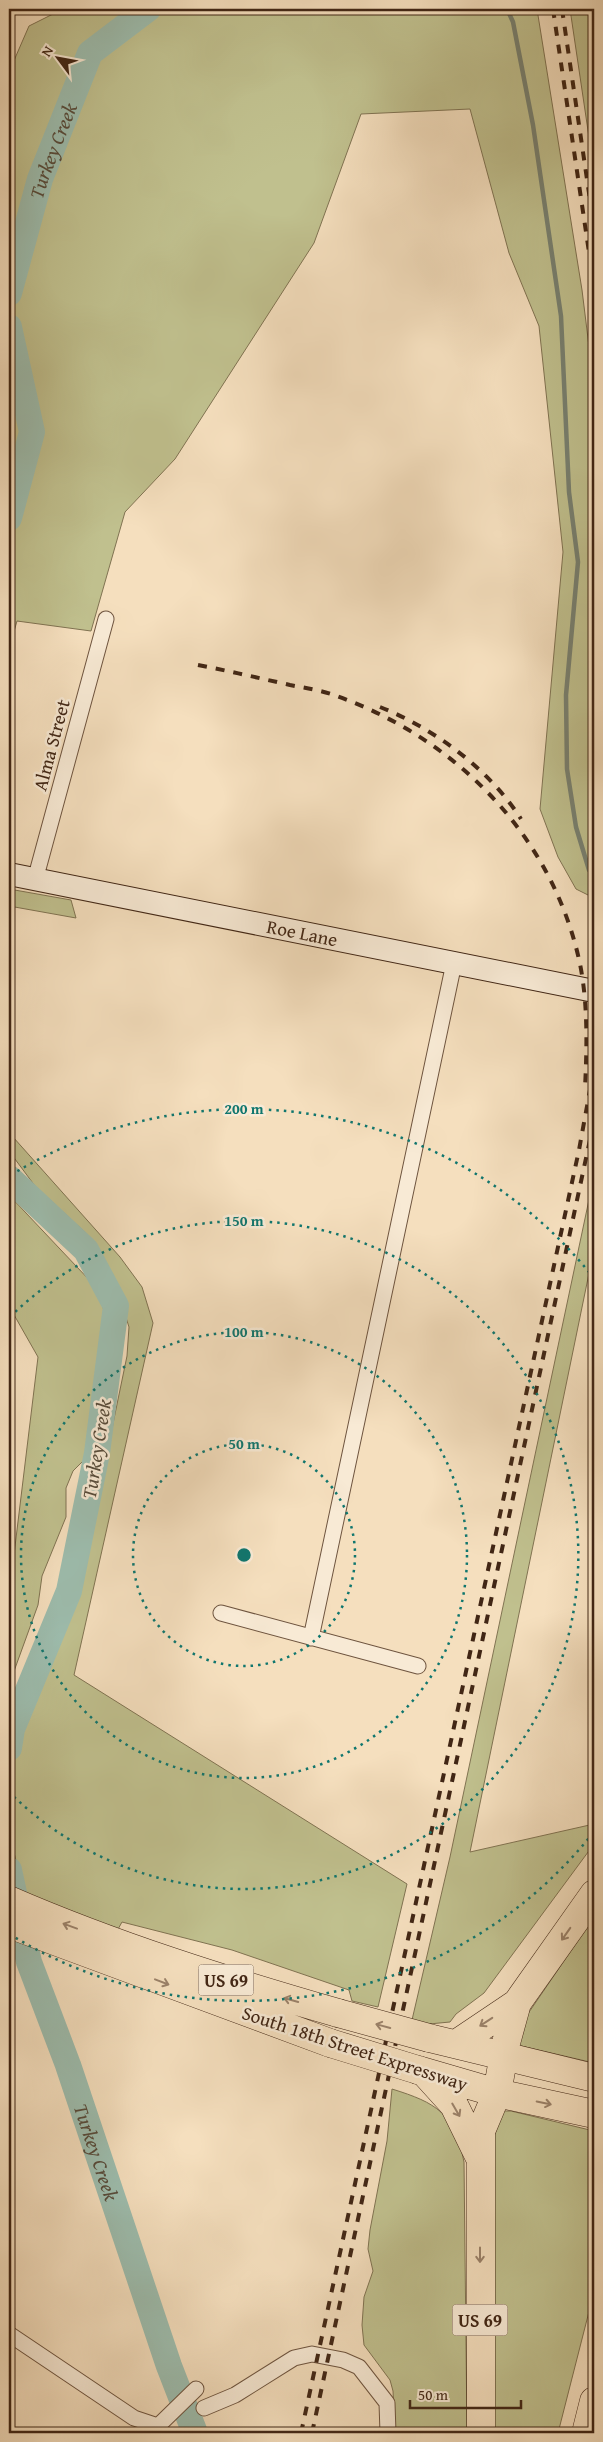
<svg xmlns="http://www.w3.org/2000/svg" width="603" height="2442" font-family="'Gentium Book Plus',serif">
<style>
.green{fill:#c0c08e;stroke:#807352}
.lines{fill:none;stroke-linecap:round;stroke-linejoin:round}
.stream{stroke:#788171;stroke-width:4.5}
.river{stroke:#9dbdae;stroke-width:26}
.street-casing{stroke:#6e543f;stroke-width:17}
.secondary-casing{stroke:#412615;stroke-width:24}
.highway-casing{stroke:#412615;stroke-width:29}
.street{stroke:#f8ead5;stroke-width:15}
.secondary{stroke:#f8ead5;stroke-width:22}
.highway{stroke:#f5dfbe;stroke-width:28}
.rail{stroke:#412615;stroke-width:4;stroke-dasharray:9 9;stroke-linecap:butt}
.highway-bridge-casing{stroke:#412615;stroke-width:29;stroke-linecap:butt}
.highway-bridge{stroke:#f5dfbe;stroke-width:28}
.oneway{stroke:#9b826a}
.ring{fill:none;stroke:#0f766e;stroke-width:2.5;stroke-dasharray:2.5 5}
.labels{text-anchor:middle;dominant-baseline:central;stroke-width:5;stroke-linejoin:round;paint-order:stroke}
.shield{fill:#f8ead5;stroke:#78614f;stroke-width:1}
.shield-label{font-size:18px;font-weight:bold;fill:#412615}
.street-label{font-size:19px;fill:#412615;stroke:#f8ead5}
.water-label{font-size:20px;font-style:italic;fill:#584c3b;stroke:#f8ead5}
.centre{fill:#0f766e;stroke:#f8ead5;stroke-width:2.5}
.ring-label{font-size:15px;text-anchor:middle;font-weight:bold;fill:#0f766e;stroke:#f8ead5;stroke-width:5;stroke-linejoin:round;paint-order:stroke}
</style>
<rect width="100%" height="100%" fill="#f5dfbe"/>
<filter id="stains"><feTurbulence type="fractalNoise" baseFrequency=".004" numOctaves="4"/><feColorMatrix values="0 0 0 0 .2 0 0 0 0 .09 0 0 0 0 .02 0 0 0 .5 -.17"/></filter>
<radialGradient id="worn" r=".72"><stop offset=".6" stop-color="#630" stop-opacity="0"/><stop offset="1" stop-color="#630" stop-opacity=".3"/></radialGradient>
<path class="green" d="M 63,9 L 537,9 L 582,290 L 594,387 L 594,898 L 576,889 L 558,857 L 540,809 L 563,552 L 539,326 L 509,253 L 470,109 L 361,114 L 314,243 L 175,459 L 125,512 L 91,631 L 17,621 L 9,649 L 9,72 L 29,26 Z
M 570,9 L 594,9 L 594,171 Z
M 9,889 L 71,900 L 76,918 L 9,906 Z
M 9,1125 L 13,1137 L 120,1257 L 142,1287 L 153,1323 L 74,1675 L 407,1884 L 378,2007 L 352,2001 L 349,1990 L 232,1950 L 122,1922 L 117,1931 L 28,1902 C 21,1875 10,1848 9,1820 C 5,1732 56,1657 82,1575 C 89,1552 92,1525 97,1501 C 107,1453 117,1404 127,1356 L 129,1327 L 117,1289 L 90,1237 L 35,1186 L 9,1151 Z
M 594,1176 L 594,1249 L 470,1852 L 594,1824 L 594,1844 L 484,1993 L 456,2014 L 450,2022 L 429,2024 L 412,2020 L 450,1857 Z
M 9,1195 L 94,1285 L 106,1315 L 96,1388 L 94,1423 L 89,1447 L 86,1458 L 73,1471 L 66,1488 L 66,1517 L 42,1576 L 38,1605 L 9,1685 L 9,1596 L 38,1357 L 9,1306 Z
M 594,1917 L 594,2063 L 513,2044 L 525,2018 Z
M 392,2089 C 437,2103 454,2113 464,2162 L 467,2433 L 395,2433 L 393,2391 L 390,2380 L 364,2345 L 362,2325 L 364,2297 L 373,2271 L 368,2249 L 370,2230 L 387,2141 Z
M 505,2111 L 511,2111 L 594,2131 L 594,2292 L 558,2433 L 490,2433 L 489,2152 L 501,2115 Z"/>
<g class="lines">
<path class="stream" d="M 507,9 L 513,22 L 533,125 L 561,316 L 569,492 L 578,562 L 566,695 L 567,769 L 576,827 L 589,870 L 594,873"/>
<g class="river">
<path id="s1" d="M 9,293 L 40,179 L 90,53 L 148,9"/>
<path d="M 9,327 L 32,432 L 9,518"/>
<path d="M 9,1178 L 86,1250 L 116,1306 L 97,1453 L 69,1591 L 12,1729 L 9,1748"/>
<path id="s2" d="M 9,1870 L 29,1962 L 68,2065 L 169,2366 L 195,2433"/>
</g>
<g class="street-casing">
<path id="street" d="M 35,880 L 106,619
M 221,1613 L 418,1666
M 311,1638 L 454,963
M 9,2334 L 134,2418 L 158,2426 L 196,2389
M 204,2408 L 235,2395 L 294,2358 L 312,2354 L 343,2360 L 359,2367 L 387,2403 L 388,2433"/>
</g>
<g class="secondary-casing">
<g id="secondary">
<path id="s3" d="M 9,874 L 594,991"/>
</g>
</g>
<g class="highway-casing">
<path id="highway" d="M 9,1900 C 115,1946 227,1981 338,2013
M 9,1924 L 330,2043
M 429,2038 L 594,2078
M 456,2044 L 517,2003
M 418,2070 L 497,2093 L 594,2114
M 425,2073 L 454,2105 L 479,2156
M 481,2433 L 481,2131 L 497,2093 L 506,2043 L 517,2003 L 594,1894
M 586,2433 L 594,2401"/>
</g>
<use href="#street" class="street"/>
<use href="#secondary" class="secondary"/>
<use href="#highway" class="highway"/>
<path class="rail" d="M 553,9 L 594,286
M 562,9 L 594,227
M 198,665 C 229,671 259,678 290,685 C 305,688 320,690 334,695 C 456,738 553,836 580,964 C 588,1004 587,1047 585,1088
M 380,707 C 435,729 489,769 521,819
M 301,2433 L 579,1150 L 594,1068
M 312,2433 L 594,1121"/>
<g class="highway-bridge-casing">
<path id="highway-bridge" d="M 338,2013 L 429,2038
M 330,2043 L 418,2070"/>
</g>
<use href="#highway-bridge" class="highway-bridge"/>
</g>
<defs><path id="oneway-shaft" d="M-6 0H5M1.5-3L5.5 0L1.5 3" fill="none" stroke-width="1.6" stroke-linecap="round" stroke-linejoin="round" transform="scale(1.25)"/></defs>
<g class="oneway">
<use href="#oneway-shaft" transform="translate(70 1926) rotate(-160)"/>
<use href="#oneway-shaft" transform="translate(566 1934) rotate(125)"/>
<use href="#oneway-shaft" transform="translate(162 1982) rotate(21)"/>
<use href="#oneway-shaft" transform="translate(291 2000) rotate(-164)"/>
<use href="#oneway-shaft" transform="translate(486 2022) rotate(147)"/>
<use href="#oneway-shaft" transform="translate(383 2026) rotate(-165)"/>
<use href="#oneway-shaft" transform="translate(544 2103) rotate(12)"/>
<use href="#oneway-shaft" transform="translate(456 2110) rotate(60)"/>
<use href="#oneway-shaft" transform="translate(480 2255) rotate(90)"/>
</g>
<g class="ring">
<circle cx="244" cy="1555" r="111"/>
<circle cx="244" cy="1555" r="223"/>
<path d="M10 1317A334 334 0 1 1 10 1793"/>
<path d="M593 1833A446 446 0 0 1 11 1935M11 1175A446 446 0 0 1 593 1277"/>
</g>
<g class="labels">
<g class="shield">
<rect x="198.5" y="1964.5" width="55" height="31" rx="4"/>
<rect x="452.5" y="2304.5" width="55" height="31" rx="4"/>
</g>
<g class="shield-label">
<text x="226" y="1980">US 69</text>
<text x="480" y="2320">US 69</text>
</g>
<g class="street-label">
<text transform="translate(51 745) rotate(-75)">Alma Street</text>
<text stroke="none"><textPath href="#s3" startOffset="299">Roe Lane</textPath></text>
<text transform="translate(355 2048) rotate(18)">South 18th Street Expressway</text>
</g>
<g class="water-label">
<text stroke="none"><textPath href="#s1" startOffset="149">Turkey Creek</textPath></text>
<text transform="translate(96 1449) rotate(-81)">Turkey Creek</text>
<text stroke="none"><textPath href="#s2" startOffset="296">Turkey Creek</textPath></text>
</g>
</g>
<circle cx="244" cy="1555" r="8" class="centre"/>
<g class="ring-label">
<text x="244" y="1114">200 m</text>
<text x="244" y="1226">150 m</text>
<text x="244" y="1337">100 m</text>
<text x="244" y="1449">50 m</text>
</g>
<rect width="603" height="2442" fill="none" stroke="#f5dfbe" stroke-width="30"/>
<rect x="10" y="10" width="583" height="2422" fill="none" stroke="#412615" stroke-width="2.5"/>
<rect x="15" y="15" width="573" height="2412" fill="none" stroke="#412615"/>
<g transform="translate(58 58) rotate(302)" stroke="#f8ead5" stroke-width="4" paint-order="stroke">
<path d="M0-4L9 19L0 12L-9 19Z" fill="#412615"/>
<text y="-8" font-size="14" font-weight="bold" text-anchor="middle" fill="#412615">N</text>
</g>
<path d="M410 2400v8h111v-8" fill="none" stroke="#412615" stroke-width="2.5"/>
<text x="418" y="2400" font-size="15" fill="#412615" stroke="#f8ead5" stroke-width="4" paint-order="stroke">50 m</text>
<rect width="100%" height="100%" filter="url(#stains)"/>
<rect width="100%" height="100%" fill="url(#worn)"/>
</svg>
